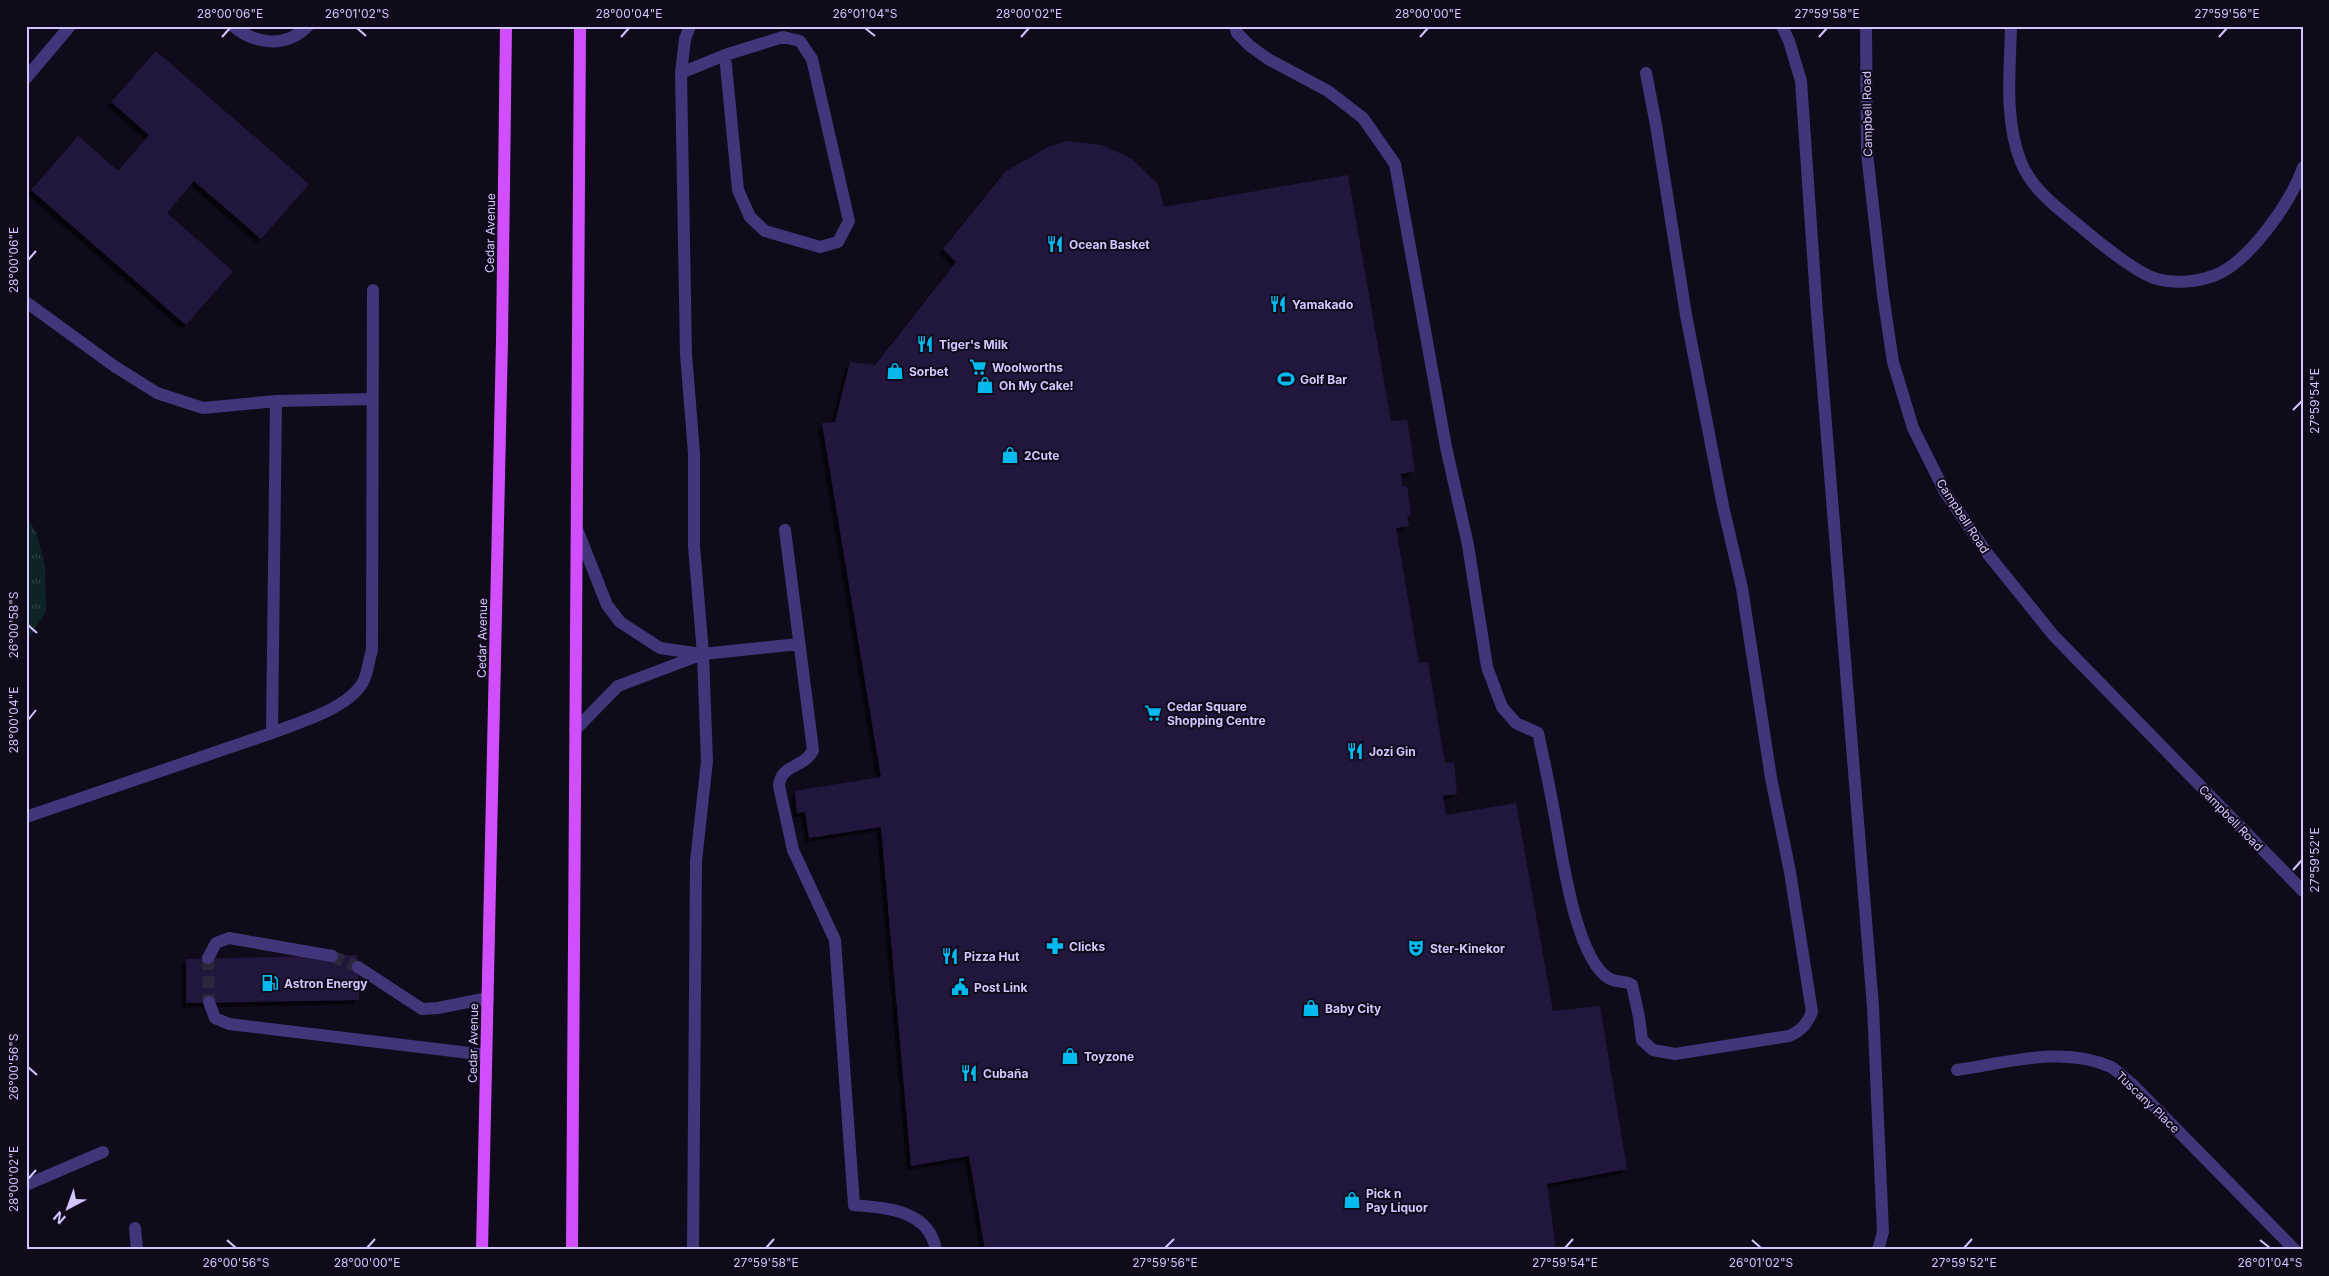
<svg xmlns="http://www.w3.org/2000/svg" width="2329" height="1276" font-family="Inter,sans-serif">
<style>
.grass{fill:url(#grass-tufts)}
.building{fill:#23173c;filter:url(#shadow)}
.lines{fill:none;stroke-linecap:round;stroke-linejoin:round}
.minor-tunnel{stroke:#2d273d;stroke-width:12;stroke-dasharray:12 6;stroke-linecap:butt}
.minor{stroke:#41367a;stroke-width:12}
.major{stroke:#d14efd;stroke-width:12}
.ticks{fill:none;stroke:#d3c6fe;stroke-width:2}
.labels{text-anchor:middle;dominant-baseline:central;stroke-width:4;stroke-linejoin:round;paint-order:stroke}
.street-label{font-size:12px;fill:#d3c6fe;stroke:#100b1b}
.poi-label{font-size:12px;font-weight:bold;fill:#d3c6fe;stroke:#100b1b;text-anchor:start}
.neatline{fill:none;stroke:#d3c6fe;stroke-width:2}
.ticks-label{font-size:12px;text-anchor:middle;fill:#d3c6fe}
</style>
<defs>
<pattern id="grass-tufts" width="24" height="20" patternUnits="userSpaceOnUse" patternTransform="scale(1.25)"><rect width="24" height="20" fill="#0e2325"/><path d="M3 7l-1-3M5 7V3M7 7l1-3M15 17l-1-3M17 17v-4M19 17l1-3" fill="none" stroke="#304146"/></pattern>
<filter id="shadow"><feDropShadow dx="-4.5" dy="4.5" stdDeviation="0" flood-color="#0009"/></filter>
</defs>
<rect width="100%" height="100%" fill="#100b1b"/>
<path class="grass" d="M 26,516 L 36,532 L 45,565 L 46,612 L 26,642 Z"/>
<path class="building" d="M 156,51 L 309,184 L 261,239 L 194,181 L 167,213 L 233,271 L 186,325 L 31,190 L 78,136 L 118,171 L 149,135 L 111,102 Z
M 1068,141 L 1102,145 L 1132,159 L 1158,184 L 1164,207 L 1348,175 L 1391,421 L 1407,420 L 1415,471 L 1401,474 L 1402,486 L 1407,486 L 1411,515 L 1407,516 L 1409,526 L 1396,528 L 1419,663 L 1428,662 L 1445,763 L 1454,762 L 1457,794 L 1443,796 L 1446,815 L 1516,803 L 1553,1011 L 1600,1006 L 1627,1169 L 1547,1184 L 1556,1250 L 985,1250 L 969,1156 L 911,1166 L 881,827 L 809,838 L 805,812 L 797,813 L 795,791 L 881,777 L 822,423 L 835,422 L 850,362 L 875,365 L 956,262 L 943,249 L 1005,172 L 1048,147 Z
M 357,955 L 359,1000 L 186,1003 L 186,959 Z"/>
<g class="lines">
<path class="minor-tunnel" d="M 332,956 L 358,967
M 208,958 L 209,1002"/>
<path class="minor" d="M 233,26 C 256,45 286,48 308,26
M 690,26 L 685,39 L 681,73 L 686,354 L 694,453 L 694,546 L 703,654 L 707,761 L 696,861 L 693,1250
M 1235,26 L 1237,33 L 1250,46 L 1268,59 L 1328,91 L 1363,118 L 1395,164 L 1446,447 L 1468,545 L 1487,667 L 1502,707 L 1516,723 L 1538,733 C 1544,759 1549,785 1554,811 C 1561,849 1575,960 1610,979 C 1617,983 1625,980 1632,985 L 1639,1017 L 1642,1040 L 1653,1050 L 1675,1054 L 1789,1036 C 1801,1031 1807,1024 1812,1012 L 1790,872 L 1771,778 L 1742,588 L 1723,506 L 1686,315 L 1656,125 L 1646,73
M 1782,26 L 1789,41 L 1801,81 L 1817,313 L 1873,1007 L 1883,1232 L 1878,1250
M 1866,26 L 1867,153 L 1883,295 L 1893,362 L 1913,428 L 1945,492 L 1987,553 L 2054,636 L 2303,891
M 2011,26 C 2010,71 2004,120 2021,162 C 2032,190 2060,210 2082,228 C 2098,242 2138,274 2157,279 C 2175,284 2196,282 2213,276 C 2248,264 2292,201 2303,167
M 681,73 L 725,55 L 783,37 L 800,41 L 812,59 L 849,221 L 838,242 L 820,247 L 765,231 L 750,217 L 738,190 L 725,55
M 26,78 L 70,26
M 26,302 L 114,366 L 157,393 L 203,408 L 276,401 L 272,733 L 26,817
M 276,401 L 372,399
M 577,529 L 607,605 L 620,622 L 660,648 L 701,654
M 785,530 L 813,750 C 805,768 780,764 779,786 L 793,850 L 835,940 L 854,1205 C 887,1208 929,1210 936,1250
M 575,730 L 618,686 L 703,654 L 799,644
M 272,733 C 299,722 351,708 364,680 C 368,671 369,659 372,650 L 373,290
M 208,958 L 216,943 L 229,938 L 332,956
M 358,967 L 422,1009 L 438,1008 L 488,998
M 209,1002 L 215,1018 L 229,1024 L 486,1055
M 1957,1070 C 2005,1063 2064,1045 2111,1067 C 2118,1071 2125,1079 2132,1084 L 2295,1250
M 26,1185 L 103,1152
M 135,1228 L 137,1250"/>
<path class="major" d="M 482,1250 L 502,340 L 506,26
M 572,1250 L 580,26"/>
</g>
<path class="ticks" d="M 357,28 L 366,36M 865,28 L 875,36M 222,37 L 230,28M 621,37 L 629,28M 1021,37 L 1029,28M 1420,37 L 1428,28M 1819,37 L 1827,28M 2219,37 L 2227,28M 28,260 L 36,251M 2293,410 L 2302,401M 28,625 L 37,633M 28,720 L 36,710M 2293,870 L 2302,860M 28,1067 L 37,1075M 28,1179 L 36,1170M 227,1240 L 236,1248M 1752,1240 L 1761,1248M 2260,1240 L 2270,1248M 367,1248 L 375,1239M 766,1248 L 774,1239M 1165,1248 L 1174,1239M 1565,1248 L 1573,1239M 1964,1248 L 1972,1239"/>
<defs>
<g id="restaurant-bare" transform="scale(1.35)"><path d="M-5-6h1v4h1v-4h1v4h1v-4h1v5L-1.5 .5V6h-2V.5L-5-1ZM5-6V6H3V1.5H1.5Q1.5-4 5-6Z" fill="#03b9ed" stroke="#100b1b" stroke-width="2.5" paint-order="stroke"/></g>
<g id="supermarket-bare" transform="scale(1.35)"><path d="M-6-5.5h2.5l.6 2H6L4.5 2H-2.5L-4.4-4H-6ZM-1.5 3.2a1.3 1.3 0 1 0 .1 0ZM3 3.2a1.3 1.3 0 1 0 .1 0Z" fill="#03b9ed" stroke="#100b1b" stroke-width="2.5" paint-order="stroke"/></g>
<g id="shop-bare" transform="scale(1.35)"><path d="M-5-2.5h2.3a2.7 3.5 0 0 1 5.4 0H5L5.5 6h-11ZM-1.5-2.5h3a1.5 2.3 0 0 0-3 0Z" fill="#03b9ed" stroke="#100b1b" stroke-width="2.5" paint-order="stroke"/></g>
<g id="stadium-bare" transform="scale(1.35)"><path d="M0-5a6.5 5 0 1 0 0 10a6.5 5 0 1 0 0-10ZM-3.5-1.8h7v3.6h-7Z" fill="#03b9ed" stroke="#100b1b" stroke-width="2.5" paint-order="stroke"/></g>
<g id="pharmacy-bare" transform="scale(1.35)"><path d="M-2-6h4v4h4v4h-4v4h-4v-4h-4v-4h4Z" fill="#03b9ed" stroke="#100b1b" stroke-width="2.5" paint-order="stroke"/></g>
<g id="theatre-bare" transform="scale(1.35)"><path d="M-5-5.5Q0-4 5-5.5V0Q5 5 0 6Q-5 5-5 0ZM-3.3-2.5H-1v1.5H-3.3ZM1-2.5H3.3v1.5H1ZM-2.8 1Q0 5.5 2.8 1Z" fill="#03b9ed" stroke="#100b1b" stroke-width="2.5" paint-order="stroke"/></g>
<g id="fuel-bare" transform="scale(1.35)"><path d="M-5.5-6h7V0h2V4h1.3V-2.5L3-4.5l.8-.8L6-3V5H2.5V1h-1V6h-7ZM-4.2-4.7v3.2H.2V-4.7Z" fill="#03b9ed" stroke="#100b1b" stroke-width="2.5" paint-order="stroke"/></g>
<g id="civic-bare" transform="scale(1.35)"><path d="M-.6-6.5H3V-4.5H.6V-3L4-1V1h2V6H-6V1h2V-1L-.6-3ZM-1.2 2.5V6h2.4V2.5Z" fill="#03b9ed" stroke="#100b1b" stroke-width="2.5" paint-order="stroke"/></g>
</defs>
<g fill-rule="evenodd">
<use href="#restaurant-bare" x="1055" y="244"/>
<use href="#restaurant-bare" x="1278" y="304"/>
<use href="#restaurant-bare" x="925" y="344"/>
<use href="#supermarket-bare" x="978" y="367"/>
<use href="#shop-bare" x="895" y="371"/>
<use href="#stadium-bare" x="1286" y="379"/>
<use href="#shop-bare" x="985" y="385"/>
<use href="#shop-bare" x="1010" y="455"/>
<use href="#supermarket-bare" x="1153" y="713"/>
<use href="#restaurant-bare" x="1355" y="751"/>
<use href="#pharmacy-bare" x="1055" y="946"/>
<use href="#theatre-bare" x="1416" y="948"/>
<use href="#restaurant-bare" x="950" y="956"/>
<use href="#fuel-bare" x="270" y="983"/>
<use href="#civic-bare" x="960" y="987"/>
<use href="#shop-bare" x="1311" y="1008"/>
<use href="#shop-bare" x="1070" y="1056"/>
<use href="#restaurant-bare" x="969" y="1073"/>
<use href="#shop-bare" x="1352" y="1200"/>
</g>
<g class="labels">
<g class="street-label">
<text transform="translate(1867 114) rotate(-91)">Campbell Road</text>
<text transform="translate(490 233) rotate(-89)">Cedar Avenue</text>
<text transform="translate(1963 516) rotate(57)">Campbell Road</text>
<text transform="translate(482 638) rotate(-89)">Cedar Avenue</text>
<text transform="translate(2231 818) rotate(46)">Campbell Road</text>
<text transform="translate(473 1043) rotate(-89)">Cedar Avenue</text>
<text transform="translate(2148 1102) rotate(44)">Tuscany Place</text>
</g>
<g class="poi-label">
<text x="1069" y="244">Ocean Basket</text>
<text x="1292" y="304">Yamakado</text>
<text x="939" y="344">Tiger's Milk</text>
<text x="992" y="367">Woolworths</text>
<text x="909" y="371">Sorbet</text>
<text x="1300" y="379">Golf Bar</text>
<text x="999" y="385">Oh My Cake!</text>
<text x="1024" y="455">2Cute</text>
<text x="1167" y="706">Cedar Square<tspan x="1167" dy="14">Shopping Centre</tspan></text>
<text x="1369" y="751">Jozi Gin</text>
<text x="1069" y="946">Clicks</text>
<text x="1430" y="948">Ster-Kinekor</text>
<text x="964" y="956">Pizza Hut</text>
<text x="284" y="983">Astron Energy</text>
<text x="974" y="987">Post Link</text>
<text x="1325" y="1008">Baby City</text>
<text x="1084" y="1056">Toyzone</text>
<text x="983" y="1073">Cubaña</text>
<text x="1366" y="1193">Pick n<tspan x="1366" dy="14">Pay Liquor</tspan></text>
</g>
</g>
<rect width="2329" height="1276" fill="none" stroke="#100b1b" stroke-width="55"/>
<g transform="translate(68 1208) rotate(221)" stroke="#100b1b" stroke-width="4" paint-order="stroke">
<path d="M0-4L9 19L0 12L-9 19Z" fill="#d3c6fe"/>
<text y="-8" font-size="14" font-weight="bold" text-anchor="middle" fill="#d3c6fe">N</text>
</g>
<rect x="28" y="28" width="2274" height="1220" class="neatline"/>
<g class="ticks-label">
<text x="230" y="18">28°00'06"E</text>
<text x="357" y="18">26°01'02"S</text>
<text x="629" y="18">28°00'04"E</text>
<text x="865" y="18">26°01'04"S</text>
<text x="1029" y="18">28°00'02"E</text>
<text x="1428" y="18">28°00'00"E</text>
<text x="1827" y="18">27°59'58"E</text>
<text x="2227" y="18">27°59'56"E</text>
<text transform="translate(14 260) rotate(-90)" y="4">28°00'06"E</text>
<text transform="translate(2315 401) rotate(-90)" y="4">27°59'54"E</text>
<text transform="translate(14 625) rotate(-90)" y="4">26°00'58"S</text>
<text transform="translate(14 720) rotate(-90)" y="4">28°00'04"E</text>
<text transform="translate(2315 860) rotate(-90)" y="4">27°59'52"E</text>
<text transform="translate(14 1067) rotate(-90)" y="4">26°00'56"S</text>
<text transform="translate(14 1179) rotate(-90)" y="4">28°00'02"E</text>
<text x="236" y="1267">26°00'56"S</text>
<text x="367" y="1267">28°00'00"E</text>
<text x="766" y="1267">27°59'58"E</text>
<text x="1165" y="1267">27°59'56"E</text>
<text x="1565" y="1267">27°59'54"E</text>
<text x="1761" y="1267">26°01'02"S</text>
<text x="1964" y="1267">27°59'52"E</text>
<text x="2270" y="1267">26°01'04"S</text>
</g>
</svg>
